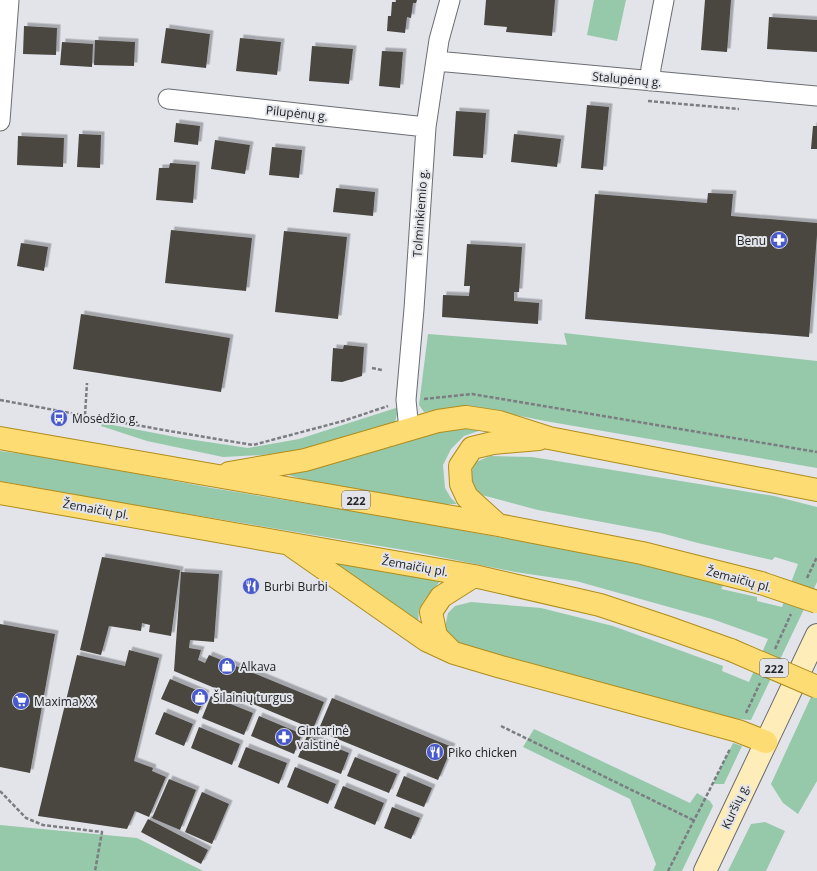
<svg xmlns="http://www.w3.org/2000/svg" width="817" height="871" font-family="'Open Sans',sans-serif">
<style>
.green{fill:#96c8aa}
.building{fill:#494641;filter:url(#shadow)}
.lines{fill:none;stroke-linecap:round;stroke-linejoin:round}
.minor-casing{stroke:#6a6c71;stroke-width:21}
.secondary-casing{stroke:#6a6c71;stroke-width:24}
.primary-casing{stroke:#b08c1b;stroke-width:24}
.path{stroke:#7c7d81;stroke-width:2.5;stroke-dasharray:4 2;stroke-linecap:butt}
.minor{stroke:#fff;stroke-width:19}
.secondary{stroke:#feedb9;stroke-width:22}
.primary{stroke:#fddc73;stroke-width:22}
.primary-bridge-casing{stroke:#b08c1b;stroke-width:24;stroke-linecap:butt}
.primary-bridge{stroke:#fddc73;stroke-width:22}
.labels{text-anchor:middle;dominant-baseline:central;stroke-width:4;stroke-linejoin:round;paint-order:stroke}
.shield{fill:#e2e4ea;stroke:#5c5d60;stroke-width:1}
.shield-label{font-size:11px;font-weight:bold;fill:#222325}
.street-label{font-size:12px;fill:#222325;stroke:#e2e4ea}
.poi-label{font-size:12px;fill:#222325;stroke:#e2e4ea;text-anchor:start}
</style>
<defs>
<filter id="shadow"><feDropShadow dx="3.5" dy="-3.5" stdDeviation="0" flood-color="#0004"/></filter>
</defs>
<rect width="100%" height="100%" fill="#e2e4ea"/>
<path class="green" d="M 594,0 L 626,0 L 617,41 L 587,35 Z
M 564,333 L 817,361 L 817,468 L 545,421 L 472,406 L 424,412 L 419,405 L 428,334 L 567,345 Z
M 399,407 L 395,422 L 315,449 L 262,455 L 223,457 L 147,441 L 101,426 L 102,423 L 181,438 L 248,448 L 299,439 Z
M 463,427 L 487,428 L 464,436 L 451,449 L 443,465 L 445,488 L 451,498 L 457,504 L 443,504 L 302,479 L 282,473 L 430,432 Z
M 0,451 L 48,457 L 212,488 L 382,516 L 603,556 L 724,584 L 721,589 L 757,597 L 757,601 L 782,607 L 798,564 L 775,557 L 772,560 L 698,543 L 661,533 L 538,510 L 482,495 L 472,488 L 470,475 L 476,462 L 490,456 L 532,457 L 774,496 L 817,507 L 817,582 L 751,720 L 738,719 L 722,716 L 481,652 L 450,639 L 445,627 L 448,613 L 455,606 L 471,602 L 541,608 L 613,626 L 723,666 L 722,671 L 749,682 L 768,639 L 712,619 L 576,581 L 515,572 L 416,552 L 92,498 L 0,481 Z
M 327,561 L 440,581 C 433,591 422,599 419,611 C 418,616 419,622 418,628 Z
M 817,684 L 817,781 L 798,814 L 783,803 L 771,784 Z
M 534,729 L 690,803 L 697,793 L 710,801 L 713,806 L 682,871 L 653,871 L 656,864 L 630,799 L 523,747 Z
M 733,743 L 742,746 L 724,784 L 713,784 Z
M 765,822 L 785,831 L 766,871 L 728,871 L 751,824 Z
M 0,825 L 137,838 L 203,871 L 0,871 Z"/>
<path class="building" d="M 396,0 L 417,0 L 416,3 L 413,3 L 411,18 L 407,17 L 405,33 L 387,31 L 388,16 L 391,16 L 392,2 L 396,2 Z
M 486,0 L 555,0 L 552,36 L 506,32 L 507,27 L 484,25 Z
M 705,0 L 731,0 L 727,52 L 701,50 Z
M 769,17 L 817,20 L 817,52 L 767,49 Z
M 24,26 L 57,28 L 56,55 L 23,54 Z
M 166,28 L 210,34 L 206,68 L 161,63 Z
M 240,38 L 281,42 L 277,75 L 236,71 Z
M 95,40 L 135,42 L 134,66 L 94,65 Z
M 62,42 L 93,44 L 92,67 L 60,65 Z
M 312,46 L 353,49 L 349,84 L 309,81 Z
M 382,51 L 403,52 L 400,88 L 379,86 Z
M 587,105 L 609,107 L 603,170 L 581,168 Z
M 456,111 L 486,113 L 483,158 L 453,156 Z
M 176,123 L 200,126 L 198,145 L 174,142 Z
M 813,126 L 817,126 L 817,149 L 811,149 Z
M 79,134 L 101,135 L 100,168 L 77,167 Z
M 514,134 L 561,139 L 557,167 L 511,162 Z
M 18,136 L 64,138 L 63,167 L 17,165 Z
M 215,140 L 250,145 L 245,174 L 211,169 Z
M 272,147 L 302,150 L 299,178 L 269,175 Z
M 170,163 L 196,165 L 193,203 L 156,200 L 159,168 L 169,168 Z
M 336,188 L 375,192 L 373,216 L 333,212 Z
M 708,193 L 733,194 L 731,216 L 817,223 L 817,235 L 809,337 L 585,319 L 595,194 L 707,203 Z
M 171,230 L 252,238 L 246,291 L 165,283 Z
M 284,231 L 347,237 L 338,319 L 275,312 Z
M 21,243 L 48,247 L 44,271 L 17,266 Z
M 467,244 L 522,247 L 519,292 L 514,292 L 514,301 L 539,303 L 538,324 L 442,317 L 443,295 L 469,296 L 470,286 L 464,286 Z
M 81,314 L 230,338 L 221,392 L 73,369 Z
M 344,345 L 364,347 L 362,376 L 342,382 L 331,381 L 333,348 L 343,349 Z
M 102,557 L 180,570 L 171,636 L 149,632 L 150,625 L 142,623 L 141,631 L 109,626 L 101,655 L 80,650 Z
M 181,572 L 219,574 L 214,642 L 190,640 L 189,648 L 201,650 L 198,660 L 205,663 L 209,655 L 324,702 L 313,729 L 174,671 Z
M 0,624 L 55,634 L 30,773 L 0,767 Z
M 129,650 L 159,658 L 134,761 L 153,768 L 152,771 L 166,777 L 149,817 L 135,811 L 127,829 L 38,816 L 77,655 L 125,666 Z
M 170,679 L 206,694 L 198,714 L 161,699 Z
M 211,696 L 253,713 L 244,735 L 202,718 Z
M 332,698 L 452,747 L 438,780 L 318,731 Z
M 164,712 L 193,724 L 184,746 L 155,734 Z
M 259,716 L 302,734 L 294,754 L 251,736 Z
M 199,727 L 240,744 L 232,765 L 191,748 Z
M 307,736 L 349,753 L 341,774 L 298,757 Z
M 246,747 L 287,763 L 279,784 L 238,767 Z
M 355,757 L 397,774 L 389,793 L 347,776 Z
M 295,767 L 336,784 L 328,804 L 287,787 Z
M 404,776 L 432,788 L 424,807 L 396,796 Z
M 169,779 L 196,790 L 180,830 L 152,818 Z
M 343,786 L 384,803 L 375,825 L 334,808 Z
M 202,792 L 229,804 L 212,844 L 185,832 Z
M 392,807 L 420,818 L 411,839 L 384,828 Z
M 148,819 L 208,850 L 201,864 L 141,832 Z"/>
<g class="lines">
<g class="minor-casing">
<path id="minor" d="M 436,61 L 817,96
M 650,81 L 651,68 L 664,0
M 168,99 L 426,127
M 0,121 L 9,0
M 409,429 L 406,400 L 414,309 L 426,127 L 439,40 L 450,0"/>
</g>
<g class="secondary-casing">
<path id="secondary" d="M 705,871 L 817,635"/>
</g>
<g class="primary-casing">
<path id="primary" d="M 0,438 L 498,525 L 642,553 L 761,583
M 229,473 L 305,460 L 438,421 L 466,417 L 499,422 L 549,438 L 817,490
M 0,493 L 474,576 L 600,605 L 669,628 L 731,650
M 498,525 L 467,497 L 461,484 L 460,466 L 472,448 L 493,443 L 539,439
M 293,547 L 426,640 L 454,653 L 501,667 L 738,731 L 766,742
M 450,650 L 436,636 L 431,612 L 441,597 L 474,576"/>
</g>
<path class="path" d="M 648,101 L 739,109
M 372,368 L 382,370
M 424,399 L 472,394 L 817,452
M 0,400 L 169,431 L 253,445 L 343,421 L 388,406
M 85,415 L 87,383
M 807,578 L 817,557
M 775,649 L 791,614
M 746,713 L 760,683
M 501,726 L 693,820
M 0,791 L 26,818 L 43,825 L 102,832 L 95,871
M 668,871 L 710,789 L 730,749"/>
<use href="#minor" class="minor"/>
<use href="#secondary" class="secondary"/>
<use href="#primary" class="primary"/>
<g class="primary-bridge-casing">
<path id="primary-bridge" d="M 761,583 L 817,602
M 731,650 L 817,687"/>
</g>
<use href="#primary-bridge" class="primary-bridge"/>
</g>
<defs>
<g id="pharmacy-disc" transform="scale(0.9)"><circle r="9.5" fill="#4858cd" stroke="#e2e4ea"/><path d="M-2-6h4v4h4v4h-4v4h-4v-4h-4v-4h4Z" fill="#fff"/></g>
<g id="bus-disc" transform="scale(0.9)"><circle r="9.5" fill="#4858cd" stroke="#e2e4ea"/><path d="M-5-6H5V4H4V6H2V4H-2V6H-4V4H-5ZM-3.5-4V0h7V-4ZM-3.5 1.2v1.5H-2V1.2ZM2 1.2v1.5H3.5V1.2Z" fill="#fff"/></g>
<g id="restaurant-disc" transform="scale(0.9)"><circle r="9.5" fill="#4858cd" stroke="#e2e4ea"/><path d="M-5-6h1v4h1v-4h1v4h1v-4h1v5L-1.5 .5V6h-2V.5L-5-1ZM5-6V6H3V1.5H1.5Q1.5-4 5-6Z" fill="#fff"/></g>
<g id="shop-disc" transform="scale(0.9)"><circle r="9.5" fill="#4858cd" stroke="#e2e4ea"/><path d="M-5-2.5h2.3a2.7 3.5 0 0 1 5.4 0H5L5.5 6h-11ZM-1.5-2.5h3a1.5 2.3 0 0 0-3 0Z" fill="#fff"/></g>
<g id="supermarket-disc" transform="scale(0.9)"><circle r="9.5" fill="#4858cd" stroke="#e2e4ea"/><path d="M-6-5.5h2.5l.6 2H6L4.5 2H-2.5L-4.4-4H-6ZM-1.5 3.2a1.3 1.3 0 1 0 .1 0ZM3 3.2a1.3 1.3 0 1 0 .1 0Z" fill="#fff"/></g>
</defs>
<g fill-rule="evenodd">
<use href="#pharmacy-disc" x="779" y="240"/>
<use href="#bus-disc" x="59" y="418"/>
<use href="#restaurant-disc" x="251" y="586"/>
<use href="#shop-disc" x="227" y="666"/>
<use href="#shop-disc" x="200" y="697"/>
<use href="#supermarket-disc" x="21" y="701"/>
<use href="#pharmacy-disc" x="284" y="737"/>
<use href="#restaurant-disc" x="435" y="752"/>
</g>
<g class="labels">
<g class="shield">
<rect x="342" y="491" width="28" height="18" rx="3"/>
<rect x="760" y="659" width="28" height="18" rx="3"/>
</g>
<g class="shield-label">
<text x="356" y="500">222</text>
<text x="774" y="668">222</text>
</g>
<g class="street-label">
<text transform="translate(627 79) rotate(5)">Stalupėnų g.</text>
<text transform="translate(297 113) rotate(6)">Pilupėnų g.</text>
<text transform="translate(420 213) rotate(-86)">Tolminkiemio g.</text>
<text transform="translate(96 509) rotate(10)">Žemaičių pl.</text>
<text transform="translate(415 566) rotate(10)">Žemaičių pl.</text>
<text transform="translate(739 579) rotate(15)">Žemaičių pl.</text>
<text transform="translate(735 806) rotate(-65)">Kuršių g.</text>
</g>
<g class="poi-label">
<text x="766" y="240" text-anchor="end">Benu</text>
<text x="72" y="418">Mosėdžio g.</text>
<text x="264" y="586">Burbi Burbi</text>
<text x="240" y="666">Alkava</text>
<text x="213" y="697">Šilainių turgus</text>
<text x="34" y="701">Maxima XX</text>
<text x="297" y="730">Gintarinė<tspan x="297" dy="14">vaistinė</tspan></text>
<text x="448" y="752">Piko chicken</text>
</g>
</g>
</svg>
